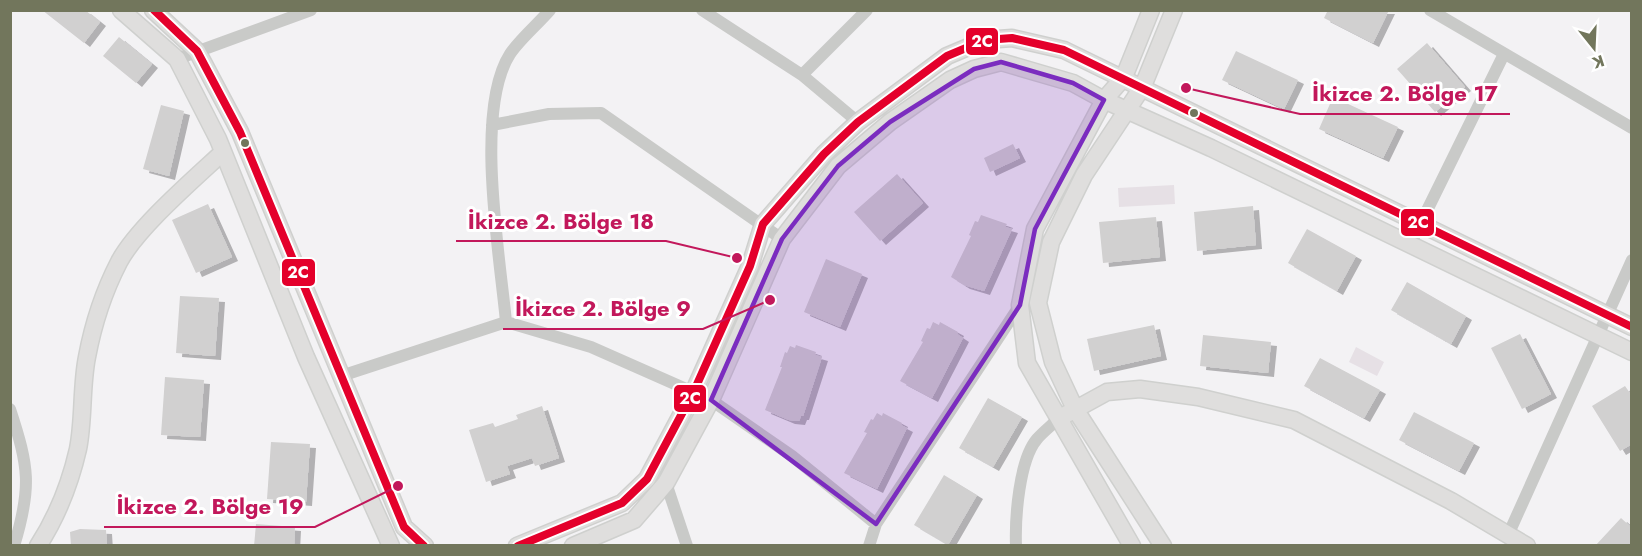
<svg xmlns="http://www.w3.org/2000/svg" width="1642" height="556" font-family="Jost,sans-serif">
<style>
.green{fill:#e6e0e5}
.building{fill:#d1d0d0;filter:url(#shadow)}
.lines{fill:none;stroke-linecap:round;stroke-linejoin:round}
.secondary-casing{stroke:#cfd0ce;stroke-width:19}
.street{stroke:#c9cac8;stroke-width:12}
.secondary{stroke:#dfdedd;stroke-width:16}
.bus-1-casing{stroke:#fff;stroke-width:12}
.bus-1{stroke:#e4002b;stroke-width:8}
.marked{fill:#7b2cbf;fill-opacity:0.2;stroke:#7b2cbf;stroke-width:4.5;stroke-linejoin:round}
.bus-dot{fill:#72765c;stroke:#fff;stroke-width:2}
.leader{fill:none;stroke:#c2185b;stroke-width:2}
.callout-dot{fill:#c2185b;stroke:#fff;stroke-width:2}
.callout-label{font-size:22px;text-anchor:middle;font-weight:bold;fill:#c2185b;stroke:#fff;stroke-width:6;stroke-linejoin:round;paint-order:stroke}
.line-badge{stroke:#fff;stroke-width:2}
.badge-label{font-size:16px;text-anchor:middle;font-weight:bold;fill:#fff}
</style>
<defs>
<filter id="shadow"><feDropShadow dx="6" dy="4" stdDeviation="0" flood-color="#0004"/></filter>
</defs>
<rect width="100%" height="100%" fill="#f3f2f4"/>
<path class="green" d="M 1174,185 L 1175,204 L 1119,207 L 1118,188 Z
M 1356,347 L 1384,362 L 1377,376 L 1349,362 Z"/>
<path class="building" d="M 42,10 L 85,10 L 100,22 L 84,43 Z
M 1328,10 L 1389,10 L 1373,43 L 1324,18 Z
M 119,37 L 152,64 L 136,83 L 103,56 Z
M 1427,43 L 1465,87 L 1435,112 L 1397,69 Z
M 1236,51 L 1298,80 L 1284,109 L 1222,80 Z
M 1333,97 L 1398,127 L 1383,158 L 1319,129 Z
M 161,105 L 184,111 L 169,176 L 143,169 Z
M 1013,144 L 1020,158 L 990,172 L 984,158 Z
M 897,174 L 923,203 L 880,241 L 854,212 Z
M 208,204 L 232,257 L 196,273 L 172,220 Z
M 1253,206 L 1256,245 L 1197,251 L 1194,212 Z
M 981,215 L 1007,224 L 1005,227 L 1012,229 L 984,291 L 964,285 L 951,277 L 971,236 L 969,235 L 975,221 L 978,222 Z
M 1156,217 L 1160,257 L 1103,263 L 1099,222 Z
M 1307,229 L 1356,256 L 1337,291 L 1288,263 Z
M 826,259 L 862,274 L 840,327 L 804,312 Z
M 1407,282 L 1466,316 L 1451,344 L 1391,310 Z
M 180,296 L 219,298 L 215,356 L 176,353 Z
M 933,322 L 939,325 L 940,322 L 958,332 L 957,334 L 963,338 L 932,398 L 900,381 L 923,342 L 921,341 L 927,328 L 930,329 Z
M 1154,325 L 1161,356 L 1094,371 L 1087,339 Z
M 1520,334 L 1551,394 L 1522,409 L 1491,348 Z
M 1203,335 L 1271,342 L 1268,373 L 1200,366 Z
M 796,345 L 816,352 L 815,355 L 822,357 L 803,416 L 801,416 L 799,421 L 789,420 L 765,410 L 782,367 L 780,367 L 785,352 L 787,353 L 790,346 L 795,348 Z
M 1320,358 L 1380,390 L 1364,418 L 1304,386 Z
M 165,377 L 204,380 L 200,437 L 161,435 Z
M 1625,386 L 1632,396 L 1632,444 L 1620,451 L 1592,406 Z
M 988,398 L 1022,417 L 993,467 L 959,448 Z
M 542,406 L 559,458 L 535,466 L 532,458 L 507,466 L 510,474 L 486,482 L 469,430 L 493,423 L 495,427 L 518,419 L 516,415 Z
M 1414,412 L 1474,443 L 1459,471 L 1399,440 Z
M 877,413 L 882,416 L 883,413 L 902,423 L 901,425 L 907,428 L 877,489 L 844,473 L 867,433 L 864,432 L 871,419 L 873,420 Z
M 271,442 L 310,444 L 306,502 L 267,499 Z
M 944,475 L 977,495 L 948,545 L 914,525 Z
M 1621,518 L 1632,528 L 1632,546 L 1595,546 Z
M 256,524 L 295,527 L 294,546 L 254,546 Z
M 80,529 L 106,530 L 107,546 L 71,546 L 70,532 Z"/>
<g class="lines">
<g class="secondary-casing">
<path id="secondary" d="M 121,10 L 177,59 L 218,139 L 306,357 L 391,546
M 153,10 L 197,51 L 240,132 L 404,527 L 425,546
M 1065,415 L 1107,392 L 1140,389 L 1198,397 L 1294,420 L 1451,501 L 1527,546
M 38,546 C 58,515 70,484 78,449 C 84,419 81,387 87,357 C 93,325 104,291 119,262 C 137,228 194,179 223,152
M 517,546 L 622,503 L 647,479 L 694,391 L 750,266 L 763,224 L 824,154 L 858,122 L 947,56 L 985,40 L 1012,38 L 1064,50 L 1632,327
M 573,546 L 634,520 L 666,483 L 711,400 L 782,239 L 838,166 L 890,122 L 950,80 L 974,69 L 1001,62 L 1073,83 L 1104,100 L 1211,148 L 1632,352
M 1132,546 L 1027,363 L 1020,305 L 1035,229 L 1104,100 L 1124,77 L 1151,10
M 1163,546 L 1075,409 L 1053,362 L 1038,303 L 1051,242 L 1084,175 L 1143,86 L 1174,10"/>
</g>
<path class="street" d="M 702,10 L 802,75 L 858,122
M 1430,10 L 1632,128
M 177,59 L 311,10
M 802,75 L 867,10
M 492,125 L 549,114 L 601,113 L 782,239
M 1410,245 L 1503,56
M 506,322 C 500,256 474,110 510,54 C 520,39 537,25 550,10
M 341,376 L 506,322 L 591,347 L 711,400 L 792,456 L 876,524
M 10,409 C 29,467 32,487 14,546
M 666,483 L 687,546
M 1509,533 L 1632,260
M 869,546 L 876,524 L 1020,305
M 1016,546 C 1015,518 1019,460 1037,439 C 1043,432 1051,426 1058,419"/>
<use href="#secondary" class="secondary"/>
<g class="bus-1-casing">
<path id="bus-1" d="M 154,10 L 197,51 L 240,132 L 404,527 L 424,546
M 518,546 L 622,503 L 647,479 L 694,391 L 750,266 L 763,224 L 824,154 L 858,122 L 947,56 L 985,40 L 1012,38 L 1064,50 L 1632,327"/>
</g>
<use href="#bus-1" class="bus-1"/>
</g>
<path class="marked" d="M 1001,62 L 1073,83 L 1104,100 L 1035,229 L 1020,305 L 876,524 L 711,400 L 782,239 L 838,166 L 890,122 L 974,69 Z"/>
<g class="bus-dot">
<circle cx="1194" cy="113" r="5"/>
<circle cx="245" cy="143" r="5"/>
</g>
<path class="leader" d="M1186 88L1300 114H1510M737 258L666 241H456M770 300L703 329H503M398 486L315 527H104"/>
<g class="callout-dot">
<circle cx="1186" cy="88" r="6"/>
<circle cx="737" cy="258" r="6"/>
<circle cx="770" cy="300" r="6"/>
<circle cx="398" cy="486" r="6"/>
</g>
<g class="callout-label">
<text x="1405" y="101">İkizce 2. Bölge 17</text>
<text x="561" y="229">İkizce 2. Bölge 18</text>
<text x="603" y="316">İkizce 2. Bölge 9</text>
<text x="210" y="514">İkizce 2. Bölge 19</text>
</g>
<g class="line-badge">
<rect x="965" y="27" width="34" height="29" rx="6" fill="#e4002b"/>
<rect x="1400" y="208" width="35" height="29" rx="6" fill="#e4002b"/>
<rect x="281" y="258" width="35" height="29" rx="6" fill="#e4002b"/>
<rect x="673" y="384" width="34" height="29" rx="6" fill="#e4002b"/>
</g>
<g class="badge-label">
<text x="982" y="47">2C</text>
<text x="1418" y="228">2C</text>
<text x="298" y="278">2C</text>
<text x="690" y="404">2C</text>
</g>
<rect width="1642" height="556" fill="none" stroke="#72765c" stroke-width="24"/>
<g transform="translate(1594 48) rotate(162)" stroke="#ffffff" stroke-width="4.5" paint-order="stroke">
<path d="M0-4.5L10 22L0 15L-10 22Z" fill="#72765c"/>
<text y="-9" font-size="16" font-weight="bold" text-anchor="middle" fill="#72765c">K</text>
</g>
</svg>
